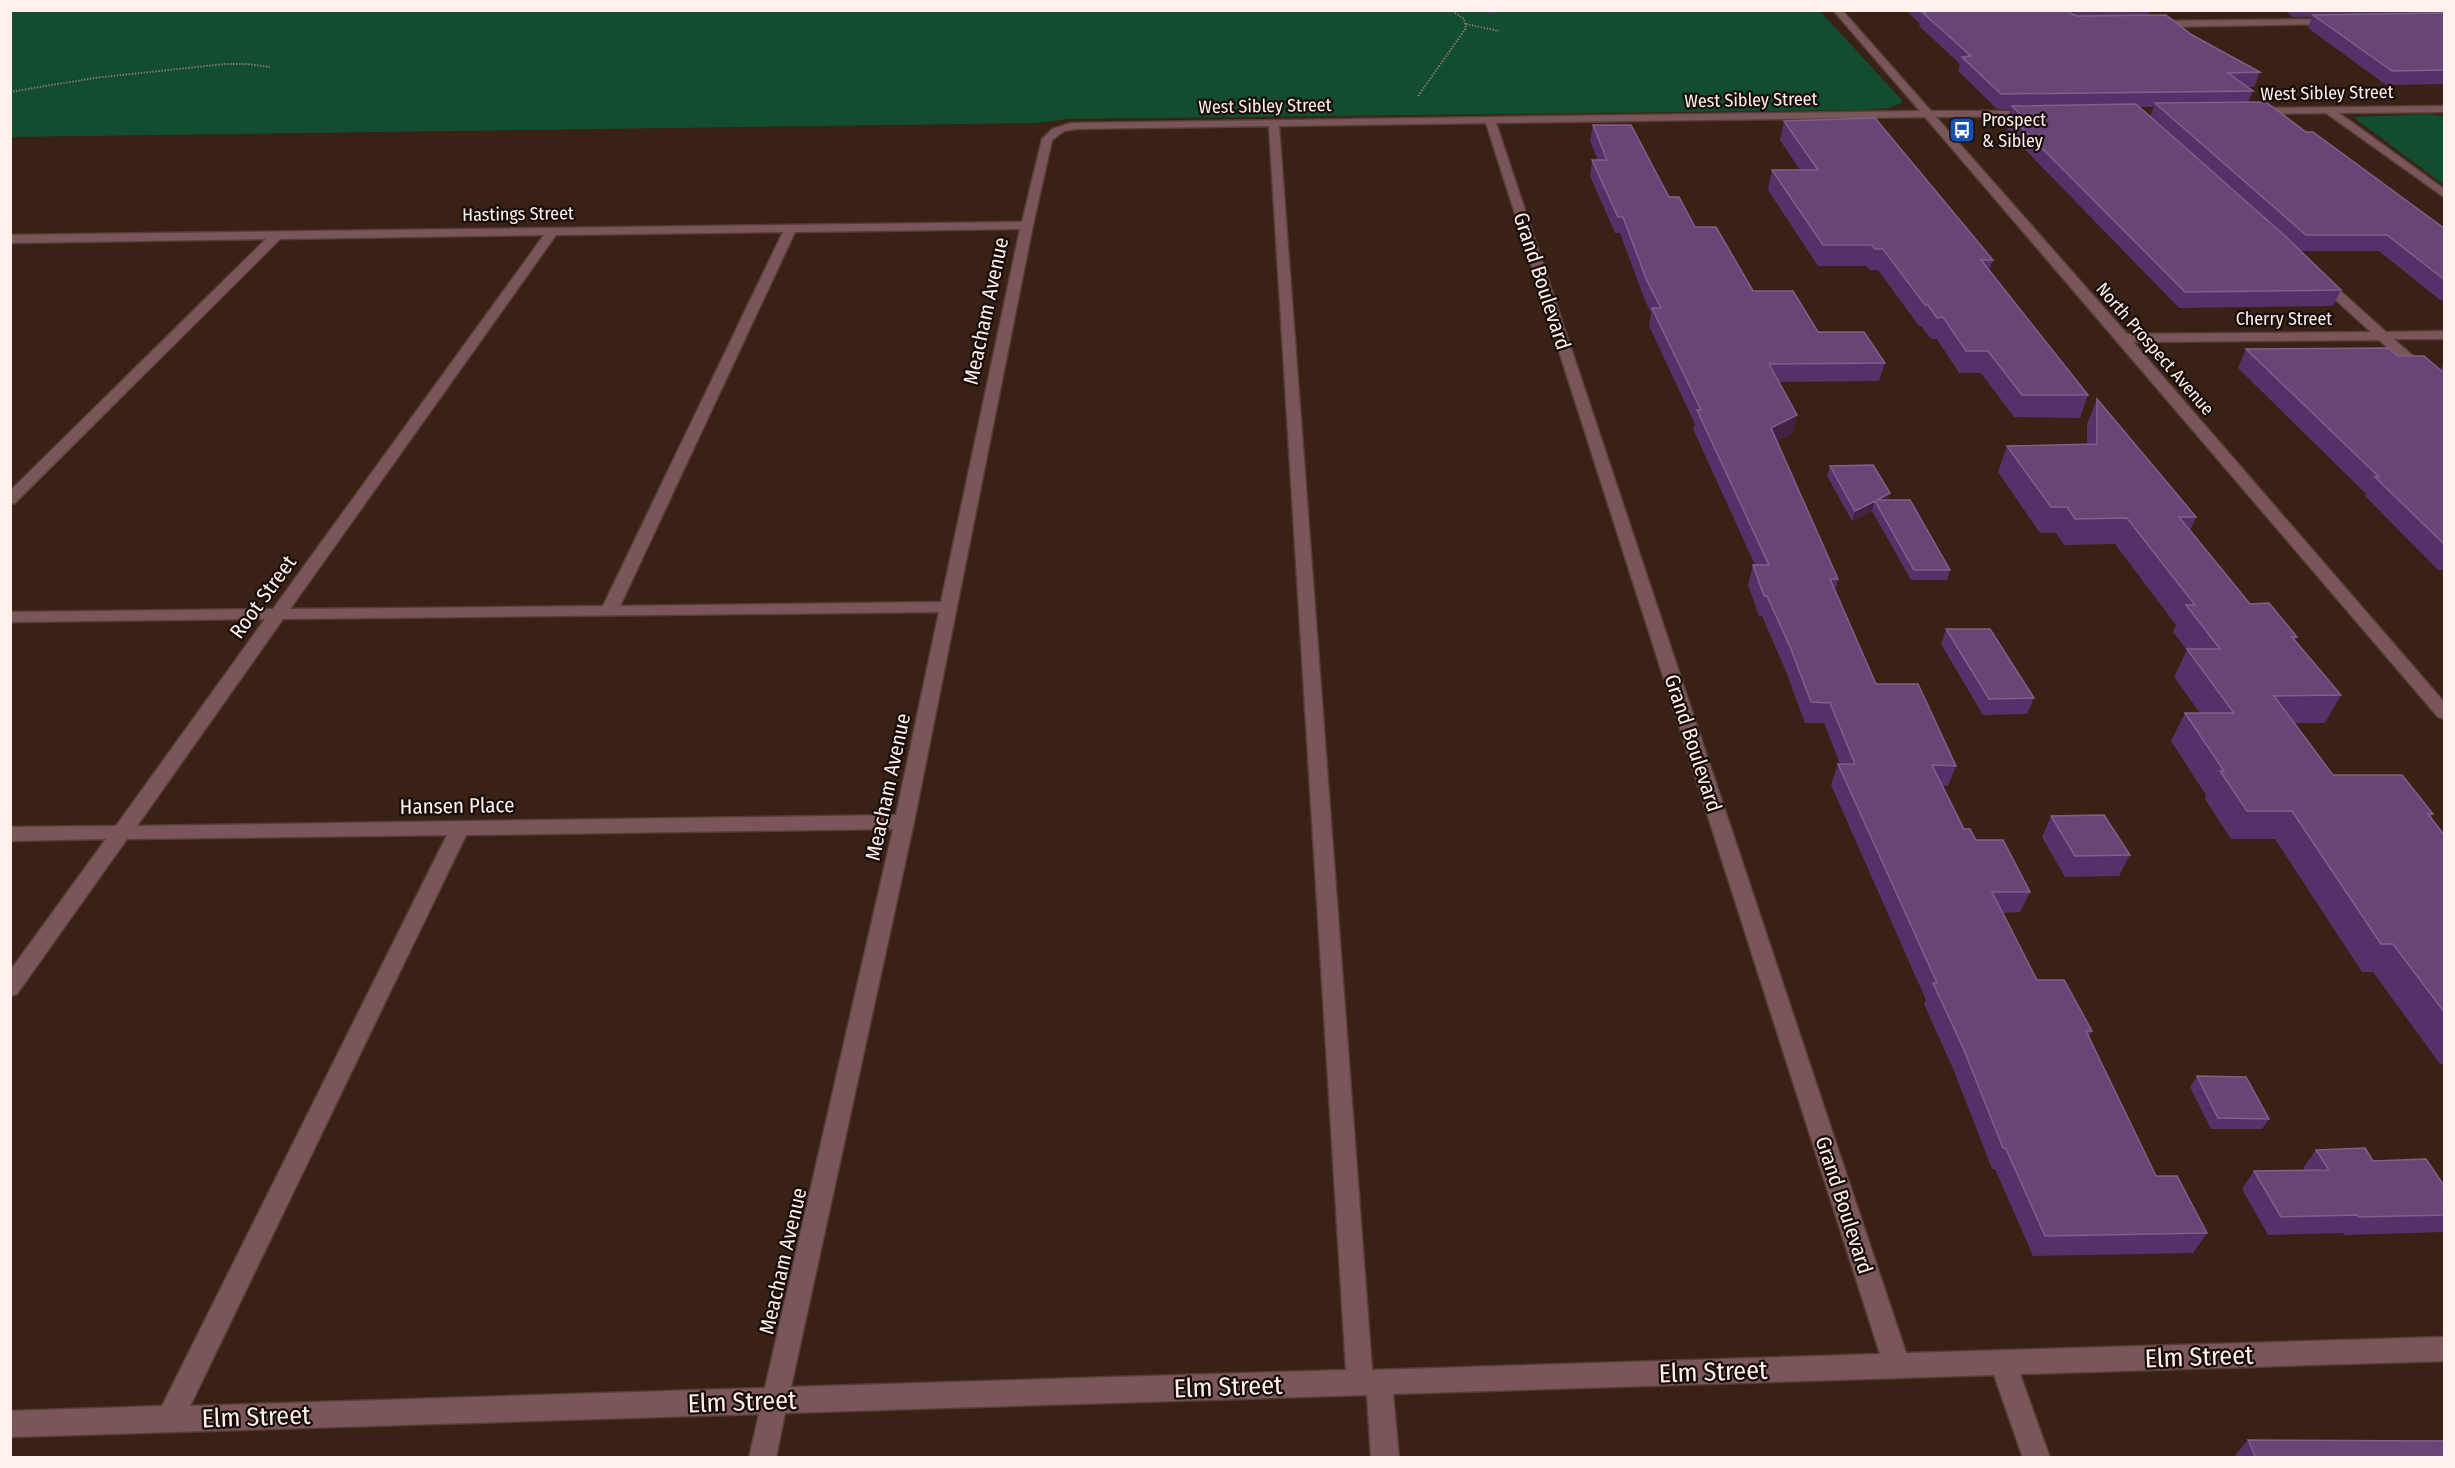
<svg xmlns="http://www.w3.org/2000/svg" width="2455" height="1468" font-family="'Fira Sans Condensed',sans-serif">
<style>
.green{fill:#114d2e}
.lines{fill:none;stroke-linecap:round;stroke-linejoin:round}
.minor-casing{stroke:#553e33;stroke-width:3}
.path{stroke:#8a766c;stroke-width:2;stroke-dasharray:1.5 1.5;stroke-linecap:butt}
.minor{fill:#7a565b;fill-rule:evenodd}
.wall{fill:#55316a;fill-rule:evenodd}
.shaded-wall{fill:#422242}
.building{fill:#674677;stroke:#7f6089;stroke-width:1.5}
.labels{text-anchor:middle;dominant-baseline:central;stroke-width:4.5;stroke-linejoin:round;paint-order:stroke}
.far-street-label{font-size:18px;fill:#fef0ea;stroke:#180d08}
.far-poi-label{font-size:18px;fill:#fef0ea;stroke:#180d08;text-anchor:start}
.street-label{font-size:21px;fill:#fef0ea;stroke:#180d08}
.near-street-label{font-size:26px;fill:#fef0ea;stroke:#180d08}
</style>
<rect width="100%" height="100%" fill="#392115"/>
<path class="green" d="M 1819,10 L 1901,99 L 1902,103 L 1888,108 L 1862,110 L 1067,119 L 1038,123 L 11,137 L 10,11 Z
M 2428,114 L 2444,116 L 2444,185 L 2353,117 Z"/>
<g class="lines">
<g class="minor-casing">
<path id="minor" d="M 1833,10 L 1842,10 L 1931,111 L 2036,111 L 2037,113 L 2032,116 L 1936,117 L 2127,334 L 2371,332 L 2317,283 L 2317,277 L 2325,277 L 2386,332 L 2444,331 L 2444,339 L 2394,339 L 2444,384 L 2444,395 L 2439,394 L 2379,340 L 2133,342 L 2444,702 L 2444,719 L 2438,717 L 1925,117 L 1496,123 L 1906,1353 L 2444,1337 L 2444,1361 L 2020,1374 L 2050,1458 L 2023,1458 L 1994,1375 L 1393,1394 L 1399,1458 L 1371,1458 L 1367,1395 L 785,1413 L 776,1458 L 749,1458 L 759,1414 L 10,1437 L 10,1411 L 162,1406 L 447,835 L 127,839 L 17,994 L 10,996 L 10,971 L 106,839 L 10,841 L 10,827 L 116,826 L 265,619 L 10,622 L 10,612 L 273,609 L 544,235 L 280,239 L 15,503 L 10,504 L 10,491 L 266,239 L 10,243 L 10,235 L 1022,222 L 1042,139 L 1052,129 L 1071,123 L 1920,111 ZM 1486,123 L 1880,1354 L 1372,1370 L 1279,126 ZM 1269,126 L 1346,1370 L 791,1387 L 914,822 L 1033,225 L 1052,140 L 1064,131 L 1076,129 ZM 1020,229 L 941,602 L 620,606 L 795,232 ZM 783,232 L 603,606 L 290,609 L 556,235 ZM 939,612 L 896,815 L 137,826 L 283,619 ZM 893,829 L 765,1388 L 190,1406 L 466,835 Z
M 2335,19 L 2338,20 L 2338,24 L 2152,27 L 2147,24 L 2152,21 Z
M 2444,106 L 2444,112 L 2339,113 L 2444,189 L 2444,197 L 2326,113 L 2254,114 L 2249,111 L 2254,108 Z"/>
</g>
<path class="path" d="M 1466,24 L 1499,31
M 10,92 L 94,78 L 225,64 L 246,64 L 270,67
M 1418,96 L 1466,28 L 1464,19 L 1451,10"/>
<use href="#minor" class="minor"/>
</g>
<path class="wall" d="M 1476,10 L 1499,10 L 1493,14 Z
M 1906,10 L 2150,10 L 2148,16 L 2192,35 L 2260,72 L 2254,87 L 2247,87 L 2253,91 L 2248,102 L 2306,132 L 2445,229 L 2445,300 L 2440,300 L 2379,251 L 2301,251 L 2341,290 L 2333,306 L 2179,308 L 2007,131 L 2010,122 L 2007,120 L 2011,109 L 1997,109 L 1958,71 L 1960,64 L 1919,26 L 1920,24 ZM 2140,107 L 2154,107 L 2150,117 Z
M 2284,10 L 2445,10 L 2445,84 L 2386,85 L 2308,28 L 2312,17 L 2293,17 Z
M 1784,121 L 1993,260 L 1989,271 L 2088,395 L 2080,418 L 2014,417 L 1981,373 L 1959,373 L 1937,339 L 1931,339 L 1921,326 L 1919,326 L 1878,270 L 1870,270 L 1866,266 L 1818,266 L 1768,190 L 1772,170 L 1800,170 L 1780,140 Z
M 1593,125 L 1669,197 L 1753,291 L 1818,332 L 1885,363 L 1879,381 L 1779,382 L 1797,415 L 1792,434 L 1777,441 L 1838,579 L 1835,590 L 1876,684 L 1956,766 L 1948,786 L 1942,786 L 1964,829 L 2030,892 L 2020,912 L 2002,913 L 2037,980 L 2092,1031 L 2089,1037 L 2156,1176 L 2207,1233 L 2193,1253 L 2033,1256 L 1995,1169 L 1992,1169 L 1954,1071 L 1924,1004 L 1926,1000 L 1831,785 L 1838,764 L 1840,764 L 1824,723 L 1805,723 L 1785,669 L 1762,616 L 1759,616 L 1748,585 L 1753,565 L 1755,565 L 1693,429 L 1695,424 L 1649,326 L 1651,313 L 1644,298 L 1620,233 L 1615,233 L 1590,176 L 1592,160 L 1598,160 L 1590,141 Z
M 2246,349 L 2398,356 L 2440,370 L 2445,362 L 2445,570 L 2438,570 L 2365,496 L 2366,494 L 2238,368 Z
M 2097,399 L 2196,517 L 2190,531 L 2250,604 L 2297,637 L 2295,640 L 2341,695 L 2325,723 L 2295,723 L 2333,775 L 2433,814 L 2431,818 L 2445,836 L 2445,1064 L 2440,1064 L 2373,972 L 2362,972 L 2275,839 L 2231,839 L 2205,799 L 2206,795 L 2171,741 L 2185,713 L 2200,713 L 2174,677 L 2187,650 L 2173,632 L 2176,625 L 2115,544 L 2064,545 L 2056,533 L 2040,533 L 1998,472 L 2007,446 L 2087,444 L 2087,424 Z
M 1830,466 L 1890,493 L 1888,500 L 1950,570 L 1947,580 L 1911,580 L 1872,511 L 1852,521 L 1827,476 Z
M 1946,629 L 2034,698 L 2027,714 L 1983,715 L 1941,644 Z
M 2051,816 L 2130,855 L 2119,876 L 2065,877 L 2042,837 Z
M 2197,1076 L 2269,1119 L 2262,1129 L 2211,1129 L 2190,1087 Z
M 2316,1150 L 2373,1161 L 2445,1187 L 2445,1232 L 2344,1235 L 2343,1233 L 2268,1235 L 2242,1189 L 2254,1171 L 2305,1170 L 2303,1168 Z
M 2248,1440 L 2445,1458 L 2233,1458 Z"/>
<path class="shaded-wall" d="M 2070,10 L 2075,10 L 2072,20 Z
M 1797,415 L 1792,434 L 1767,446 L 1771,428 Z
M 1890,493 L 1887,502 L 1877,500 Z
M 1875,501 L 1872,511 L 1852,521 L 1855,511 Z"/>
<path class="building" d="M 1924,10 L 2070,10 L 2070,13 L 2077,16 L 2166,15 L 2192,35 L 2260,72 L 2228,73 L 2253,91 L 2001,94 L 1962,57 L 1971,56 L 1923,13 L 1926,13 Z
M 2445,13 L 2445,70 L 2392,71 L 2313,15 Z
M 2266,102 L 2306,132 L 2313,132 L 2445,229 L 2445,280 L 2387,235 L 2306,235 L 2155,103 Z
M 2136,104 L 2284,235 L 2341,290 L 2185,292 L 2011,117 L 2023,117 L 2012,106 Z
M 1875,118 L 1993,260 L 1981,260 L 2088,395 L 2022,395 L 1988,351 L 1966,351 L 1943,317 L 1937,318 L 1928,305 L 1925,305 L 1883,249 L 1875,249 L 1872,245 L 1823,245 L 1772,170 L 1818,170 L 1784,121 Z
M 1593,125 L 1631,125 L 1669,197 L 1679,197 L 1695,227 L 1716,227 L 1753,291 L 1793,291 L 1818,332 L 1864,332 L 1885,363 L 1769,364 L 1797,415 L 1771,428 L 1838,579 L 1830,579 L 1876,684 L 1918,684 L 1956,766 L 1932,765 L 1964,829 L 1970,829 L 1976,840 L 2003,840 L 2030,892 L 1992,892 L 2037,980 L 2064,980 L 2092,1031 L 2086,1031 L 2156,1176 L 2177,1176 L 2207,1233 L 2045,1236 L 2006,1149 L 2003,1148 L 1964,1050 L 1933,983 L 1937,983 L 1838,764 L 1855,764 L 1830,703 L 1811,702 L 1791,649 L 1767,596 L 1764,596 L 1753,565 L 1769,565 L 1697,410 L 1701,410 L 1652,308 L 1661,308 L 1647,281 L 1623,217 L 1618,217 L 1592,160 L 1607,160 Z
M 2388,348 L 2398,356 L 2424,356 L 2445,374 L 2445,545 L 2375,477 L 2379,477 L 2246,349 Z
M 2097,399 L 2196,517 L 2179,517 L 2250,604 L 2269,603 L 2297,637 L 2292,637 L 2341,695 L 2274,696 L 2333,775 L 2402,775 L 2433,814 L 2428,814 L 2445,836 L 2445,1013 L 2393,944 L 2381,944 L 2292,811 L 2247,811 L 2220,771 L 2224,771 L 2185,713 L 2234,713 L 2187,649 L 2220,649 L 2186,605 L 2195,605 L 2127,518 L 2075,519 L 2067,507 L 2051,507 L 2007,446 L 2097,444 Z
M 1873,465 L 1890,493 L 1877,500 L 1910,500 L 1950,570 L 1914,570 L 1875,501 L 1855,511 L 1830,466 Z
M 1946,629 L 1990,629 L 2034,698 L 1989,699 Z
M 2104,815 L 2130,855 L 2075,856 L 2051,816 Z
M 2197,1076 L 2246,1077 L 2269,1119 L 2218,1118 Z
M 2365,1148 L 2373,1161 L 2426,1159 L 2445,1187 L 2445,1215 L 2359,1217 L 2357,1215 L 2281,1217 L 2254,1171 L 2329,1170 L 2316,1150 Z
M 2248,1440 L 2445,1441 L 2445,1458 L 2256,1458 Z"/>
<defs>
<g id="bus-square" transform="scale(1.35)"><rect x="-9" y="-9" width="18" height="18" rx="4" fill="#1a4fb4" stroke="#180d08"/><path d="M-5-6H5V4H4V6H2V4H-2V6H-4V4H-5ZM-3.5-4V0h7V-4ZM-3.5 1.2v1.5H-2V1.2ZM2 1.2v1.5H3.5V1.2Z" fill="#fff"/></g>
</defs>
<g fill-rule="evenodd">
<use href="#bus-square" x="1962" y="130"/>
</g>
<g class="labels">
<g class="far-street-label">
<text transform="translate(2327 93) rotate(-1)">West Sibley Street</text>
<text transform="translate(1751 100) rotate(-1)">West Sibley Street</text>
<text transform="translate(1265 106) rotate(-1)">West Sibley Street</text>
<text transform="translate(518 214) rotate(-1)">Hastings Street</text>
<text x="2284" y="319">Cherry Street</text>
<text transform="translate(2155 349) rotate(49)">North Prospect Avenue</text>
</g>
<g class="far-poi-label">
<text x="1982" y="120">Prospect<tspan x="1982" dy="21">&amp; Sibley</tspan></text>
</g>
<g class="street-label">
<text transform="translate(1542 281) rotate(72)">Grand Boulevard</text>
<text transform="translate(986 311) rotate(-78)">Meacham Avenue</text>
<text transform="translate(263 597) rotate(-54)">Root Street</text>
<text transform="translate(1693 743) rotate(72)">Grand Boulevard</text>
<text transform="translate(888 787) rotate(-78)">Meacham Avenue</text>
<text transform="translate(457 806) rotate(-1)">Hansen Place</text>
<text transform="translate(1844 1205) rotate(72)">Grand Boulevard</text>
<text transform="translate(783 1261) rotate(-77)">Meacham Avenue</text>
</g>
<g class="near-street-label">
<text transform="translate(2199 1357) rotate(-2)">Elm Street</text>
<text transform="translate(1713 1372) rotate(-2)">Elm Street</text>
<text transform="translate(1228 1387) rotate(-2)">Elm Street</text>
<text transform="translate(742 1402) rotate(-2)">Elm Street</text>
<text transform="translate(256 1417) rotate(-2)">Elm Street</text>
</g>
</g>
<rect width="2455" height="1468" fill="none" stroke="#fef0ea" stroke-width="24"/>
</svg>
